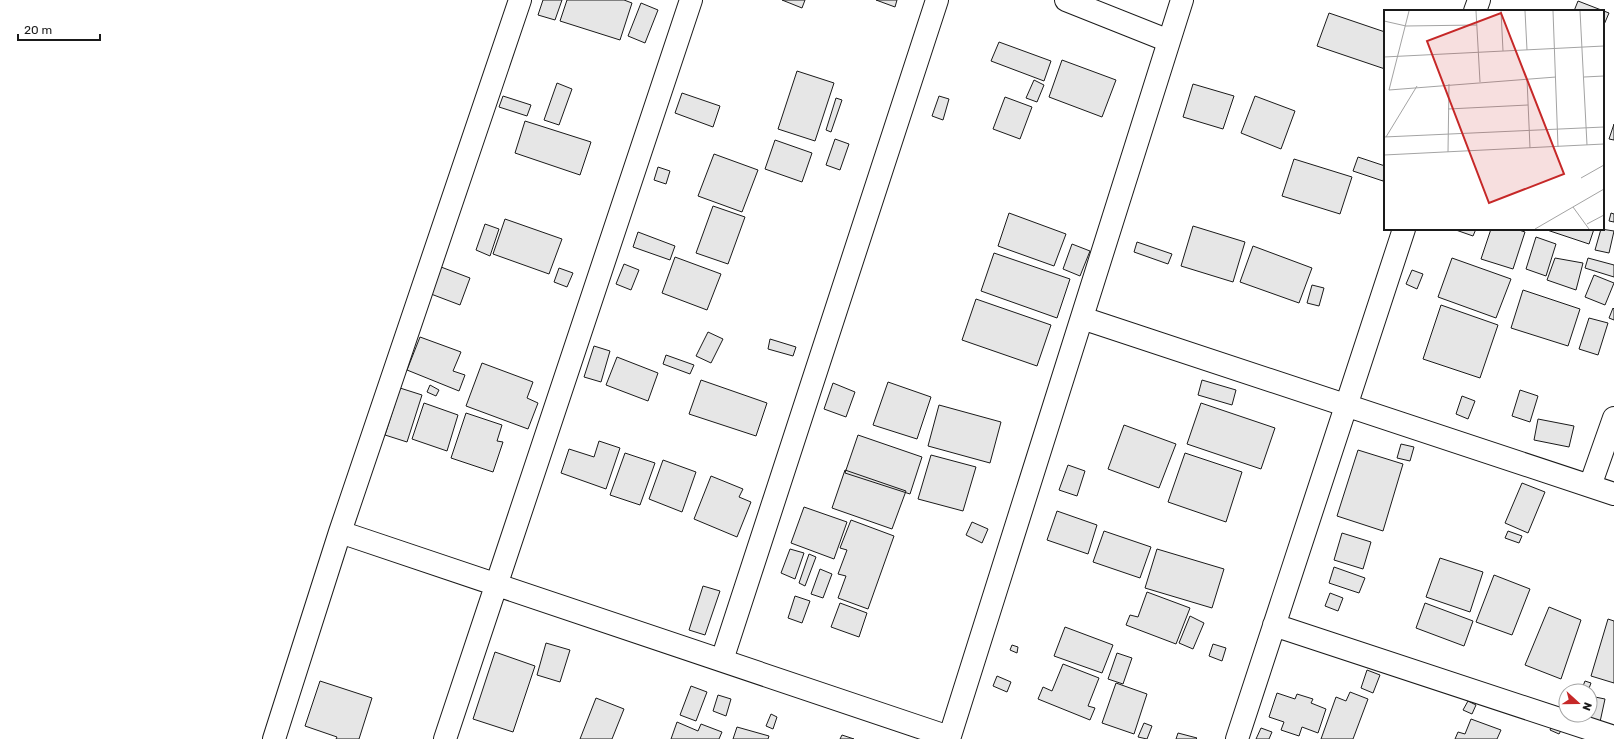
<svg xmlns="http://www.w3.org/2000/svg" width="1614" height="739" font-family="Rubik,sans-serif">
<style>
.building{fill:#e6e6e6;stroke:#1a1a1a}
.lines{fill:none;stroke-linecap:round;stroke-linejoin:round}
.minor-casing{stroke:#1a1a1a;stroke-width:24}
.minor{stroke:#fff;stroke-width:22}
.inset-road{fill:none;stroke:#a3a3a3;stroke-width:1}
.view{fill:#c62828;fill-opacity:0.15;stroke:#c62828;stroke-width:2}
.inset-edge{fill:none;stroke:#1a1a1a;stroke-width:2}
</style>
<rect width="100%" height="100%" fill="#fff"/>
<path class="building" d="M 543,0 L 562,0 L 555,20 L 538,15 Z
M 567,0 L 624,0 L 632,3 L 620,40 L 560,21 Z
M 782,0 L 805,0 L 802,8 Z
M 876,0 L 897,0 L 895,7 Z
M 1578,1 L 1609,13 L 1603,27 L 1603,11 L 1574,11 Z
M 641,3 L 658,10 L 645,43 L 628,36 Z
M 1329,13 L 1385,32 L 1385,69 L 1317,46 Z
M 999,42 L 1051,61 L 1044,81 L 991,61 Z
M 1062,60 L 1116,80 L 1102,117 L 1049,97 Z
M 797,71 L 834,83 L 815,141 L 778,129 Z
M 1034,80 L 1044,85 L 1037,102 L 1026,98 Z
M 557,83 L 572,89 L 559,125 L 544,120 Z
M 1193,84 L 1234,96 L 1223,129 L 1183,117 Z
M 682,93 L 720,106 L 713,127 L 675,113 Z
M 503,96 L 531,105 L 527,116 L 499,107 Z
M 939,96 L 949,99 L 943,120 L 932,116 Z
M 1255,96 L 1295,111 L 1281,149 L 1241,133 Z
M 1005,97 L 1032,107 L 1020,139 L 993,129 Z
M 836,98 L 842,100 L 831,132 L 826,130 Z
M 525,121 L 591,142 L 580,175 L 515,153 Z
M 1614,124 L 1614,140 L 1609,139 Z
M 835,139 L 849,144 L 840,170 L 826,165 Z
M 775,140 L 812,153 L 802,182 L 765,169 Z
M 714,154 L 758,170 L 742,212 L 698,196 Z
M 1358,157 L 1385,166 L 1385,174 L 1383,181 L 1353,171 Z
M 1294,159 L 1352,177 L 1340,214 L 1282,196 Z
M 658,167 L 670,171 L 666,184 L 654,180 Z
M 713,206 L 745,217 L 728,264 L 696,253 Z
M 1009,213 L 1066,234 L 1054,266 L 998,246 Z
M 1611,213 L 1614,214 L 1614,222 L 1609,221 Z
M 505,219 L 562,239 L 549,274 L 493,254 Z
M 485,224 L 499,229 L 490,256 L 476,250 Z
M 1193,226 L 1245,242 L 1233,282 L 1181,266 Z
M 1453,229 L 1476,229 L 1473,236 Z
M 1491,229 L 1516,229 L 1525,232 L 1513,269 L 1481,259 Z
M 1544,229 L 1594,229 L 1589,244 Z
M 1601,229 L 1614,231 L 1609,253 L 1595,250 Z
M 638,232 L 675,246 L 670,260 L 633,247 Z
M 1536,237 L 1556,244 L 1546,276 L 1526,269 Z
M 1137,242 L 1172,254 L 1168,264 L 1134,252 Z
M 1072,244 L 1090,251 L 1080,276 L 1063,269 Z
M 1253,246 L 1312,268 L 1299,303 L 1240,282 Z
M 994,253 L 1070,279 L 1057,318 L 981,291 Z
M 675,257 L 721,274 L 707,310 L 662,293 Z
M 1452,258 L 1511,279 L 1496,318 L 1438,297 Z
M 1555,258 L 1583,263 L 1576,290 L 1547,280 Z
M 1588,258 L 1614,265 L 1614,277 L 1585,268 Z
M 624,264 L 639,270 L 631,290 L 616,284 Z
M 441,267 L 470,278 L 460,305 L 431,294 Z
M 559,268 L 573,273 L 567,287 L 554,282 Z
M 1412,270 L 1423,274 L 1417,289 L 1406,284 Z
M 1594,275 L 1614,283 L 1605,305 L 1585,297 Z
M 1312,285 L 1324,288 L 1319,306 L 1307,303 Z
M 1523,290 L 1580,309 L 1568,346 L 1511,328 Z
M 976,299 L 1051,325 L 1037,366 L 962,340 Z
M 1441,305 L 1498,325 L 1480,378 L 1423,359 Z
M 1613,308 L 1614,309 L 1614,320 L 1609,318 Z
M 1589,318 L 1608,323 L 1598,355 L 1579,349 Z
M 708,332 L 723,339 L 711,363 L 696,356 Z
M 420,337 L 461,352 L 453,371 L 465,375 L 459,391 L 407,370 Z
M 770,339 L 796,347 L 793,356 L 768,349 Z
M 594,346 L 610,351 L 601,382 L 584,377 Z
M 666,355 L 694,365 L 690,374 L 663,364 Z
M 617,357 L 658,373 L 648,401 L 606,385 Z
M 482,363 L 533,382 L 527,398 L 538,403 L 528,429 L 466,406 Z
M 701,380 L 767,403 L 756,436 L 689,414 Z
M 1202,380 L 1236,390 L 1232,405 L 1198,395 Z
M 888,382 L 931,397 L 917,439 L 873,425 Z
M 833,383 L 855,392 L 846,417 L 824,409 Z
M 430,385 L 439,390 L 436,396 L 427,392 Z
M 400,388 L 422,395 L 407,442 L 385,435 Z
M 1520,390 L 1538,396 L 1530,422 L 1512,416 Z
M 1462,396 L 1475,401 L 1468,419 L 1456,414 Z
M 424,403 L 458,415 L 447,451 L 412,439 Z
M 1201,403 L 1275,428 L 1261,469 L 1187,444 Z
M 939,405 L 1001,422 L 990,463 L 928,446 Z
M 466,413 L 502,425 L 497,441 L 503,442 L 493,472 L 451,458 Z
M 1538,419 L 1574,426 L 1569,447 L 1534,440 Z
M 1124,425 L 1176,444 L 1159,488 L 1108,469 Z
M 858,435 L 922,457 L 910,494 L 845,473 Z
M 599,441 L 620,448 L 606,489 L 561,473 L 569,449 L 594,457 Z
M 1401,444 L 1414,447 L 1410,461 L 1397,458 Z
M 1358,450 L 1403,464 L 1383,531 L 1337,516 Z
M 625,453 L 655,463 L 640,505 L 610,495 Z
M 1185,453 L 1242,472 L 1226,522 L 1168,502 Z
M 931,455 L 976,467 L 963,511 L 918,499 Z
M 663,460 L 696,472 L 682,512 L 649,499 Z
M 1068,465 L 1085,471 L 1077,496 L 1059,490 Z
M 845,470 L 906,491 L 892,529 L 832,508 Z
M 711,476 L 743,489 L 739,497 L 751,502 L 737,537 L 694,519 Z
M 1522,483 L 1545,492 L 1528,533 L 1505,523 Z
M 804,507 L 847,522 L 834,559 L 791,543 Z
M 1057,511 L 1097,525 L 1088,554 L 1047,540 Z
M 851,520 L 894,536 L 868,609 L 838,598 L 846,576 L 838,574 L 847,550 L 840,548 Z
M 972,522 L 988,529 L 982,543 L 966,535 Z
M 1104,531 L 1151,547 L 1140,578 L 1093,562 Z
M 1508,531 L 1522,536 L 1519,543 L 1505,538 Z
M 1342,533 L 1371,542 L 1363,569 L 1334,560 Z
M 790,549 L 804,553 L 795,579 L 781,573 Z
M 1157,549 L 1224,569 L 1212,608 L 1145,588 Z
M 809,554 L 816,557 L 805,586 L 799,583 Z
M 1440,558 L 1483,572 L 1470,612 L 1426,597 Z
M 1334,567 L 1365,578 L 1359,593 L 1329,583 Z
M 820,569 L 832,574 L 823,598 L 811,594 Z
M 1494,575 L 1530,589 L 1512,635 L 1476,622 Z
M 703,586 L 720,591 L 705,635 L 689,630 Z
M 1147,592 L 1190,608 L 1176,644 L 1126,625 L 1130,615 L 1138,617 Z
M 1330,593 L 1343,598 L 1338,611 L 1325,606 Z
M 795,596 L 810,601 L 802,623 L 788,618 Z
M 840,603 L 867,613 L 859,637 L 831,627 Z
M 1425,603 L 1473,621 L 1464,646 L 1416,628 Z
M 1549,607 L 1581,620 L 1561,679 L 1525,665 Z
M 1190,616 L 1204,623 L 1193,649 L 1179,643 Z
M 1608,619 L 1614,621 L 1614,683 L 1591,676 Z
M 1065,627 L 1113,645 L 1102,673 L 1054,656 Z
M 546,643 L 570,650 L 560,682 L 537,675 Z
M 1213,644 L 1226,648 L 1222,661 L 1209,656 Z
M 1012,645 L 1018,647 L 1017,653 L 1010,650 Z
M 495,652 L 535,666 L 513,732 L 473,719 Z
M 1117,653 L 1132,658 L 1123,684 L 1108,679 Z
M 1063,664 L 1099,678 L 1088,706 L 1095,708 L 1090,720 L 1038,699 L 1043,687 L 1052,691 Z
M 1367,670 L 1380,675 L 1373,693 L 1361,688 Z
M 997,676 L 1011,682 L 1007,692 L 993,686 Z
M 320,681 L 372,698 L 359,739 L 336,739 L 337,737 L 305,726 Z
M 1585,681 L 1591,683 L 1588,691 L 1581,691 Z
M 1116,683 L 1147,694 L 1134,734 L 1102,723 Z
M 691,686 L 707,692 L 696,721 L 680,715 Z
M 1350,692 L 1368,699 L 1353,739 L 1321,739 L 1336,697 L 1346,701 Z
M 1277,693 L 1295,699 L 1297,694 L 1313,699 L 1311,703 L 1326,709 L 1318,733 L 1302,727 L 1299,736 L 1281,730 L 1284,722 L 1269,717 Z
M 718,695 L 731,699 L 726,716 L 713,711 Z
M 1590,696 L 1605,699 L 1600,722 L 1585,718 L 1585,715 L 1590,715 Z
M 596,698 L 624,709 L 612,739 L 580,739 Z
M 1468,701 L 1476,705 L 1472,714 L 1463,710 Z
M 771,714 L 777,717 L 773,729 L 766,726 Z
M 1471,719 L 1501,730 L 1497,739 L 1455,739 L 1458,732 L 1465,734 Z
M 677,722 L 698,731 L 701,724 L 722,732 L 719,739 L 671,739 Z
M 1553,722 L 1563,727 L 1559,734 L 1550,730 Z
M 1144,723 L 1152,726 L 1147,739 L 1138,737 Z
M 737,727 L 769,736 L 768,739 L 733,739 Z
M 1261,728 L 1272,732 L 1269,739 L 1256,739 Z
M 1178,733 L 1197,738 L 1196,739 L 1176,739 Z
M 842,735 L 854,739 L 840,739 Z"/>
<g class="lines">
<g class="minor-casing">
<path id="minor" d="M 1066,0 L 1169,41
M 1475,11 L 1479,0
M 1082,318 L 1614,494
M 1590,486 L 1614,418
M 340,532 L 949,737
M 1274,625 L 1614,737
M 722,660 L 937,0
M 274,739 L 340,532 L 520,0
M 445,739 L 691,0
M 949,739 L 1182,0
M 1237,739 L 1404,229"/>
</g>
<use href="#minor" class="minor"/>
</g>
<g transform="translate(1384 10)">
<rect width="220" height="220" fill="#fff"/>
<path class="inset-road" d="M 25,1 L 5,80 L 172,67M 92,1 L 96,72M 117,1 L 119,41M 141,1 L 143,40M 169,1 L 174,137M 196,1 L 203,135M 0,11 L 22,16 L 93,15M 0,47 L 220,36M 200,67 L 220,66M 143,69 L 146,138M 64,99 L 144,95M 0,127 L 220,117M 2,127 L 33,76M 64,142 L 65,74M 0,145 L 220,134M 197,168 L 220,155M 189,197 L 205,219M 203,214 L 220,205M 151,219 L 220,179"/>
<path class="view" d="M 117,3 L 180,164 L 105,193 L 43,31 Z"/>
<rect width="220" height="220" class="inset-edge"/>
</g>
<g transform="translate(1578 703) rotate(111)"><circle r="19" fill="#ffffff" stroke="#a3a3a3"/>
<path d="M0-3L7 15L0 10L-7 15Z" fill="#c62828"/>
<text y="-6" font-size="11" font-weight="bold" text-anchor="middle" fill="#1a1a1a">N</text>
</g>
<path d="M18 34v6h82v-6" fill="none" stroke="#1a1a1a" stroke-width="2"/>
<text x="24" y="34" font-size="12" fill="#1a1a1a" stroke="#ffffff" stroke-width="3" paint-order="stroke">20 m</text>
</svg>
